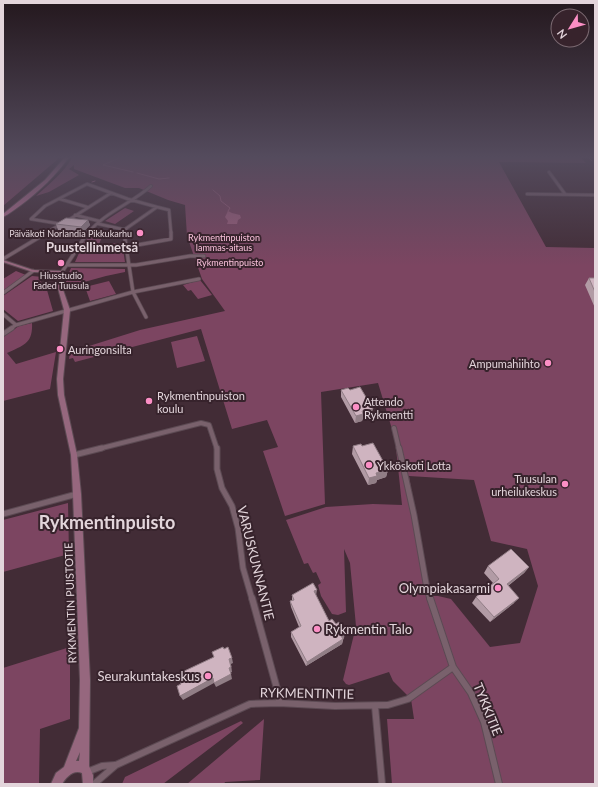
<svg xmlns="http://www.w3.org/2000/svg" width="598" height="787" font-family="Lato,sans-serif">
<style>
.green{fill:#7c4561;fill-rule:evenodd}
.water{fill:#9e5f7e}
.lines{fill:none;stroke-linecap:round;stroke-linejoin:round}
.stream{stroke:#9e5f7e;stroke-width:1}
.street-far4-casing{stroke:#5c4a53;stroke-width:4}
.street-far3-casing{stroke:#5c4a53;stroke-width:4.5}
.street-far2-casing{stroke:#5c4a53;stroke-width:6}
.street-far1-casing{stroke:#5c4a53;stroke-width:7}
.street-casing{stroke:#5c4a53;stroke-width:8}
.secondary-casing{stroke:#5c4a53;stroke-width:2}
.primary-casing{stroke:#5c4a53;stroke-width:2}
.street-far4{stroke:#79616c;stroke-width:2.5}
.street-far3{stroke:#79616c;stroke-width:3}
.street-far2{stroke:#79616c;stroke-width:4}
.street-far1{stroke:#79616c;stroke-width:5}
.street{stroke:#79616c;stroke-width:6}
.secondary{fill:#96677e;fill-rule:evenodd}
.primary{fill:#b36e90;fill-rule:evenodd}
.wall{fill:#b29ba5}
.shaded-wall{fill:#917e86}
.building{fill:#cfb4c0;stroke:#917e86}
.poi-dot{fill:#fb8fc5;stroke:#37232c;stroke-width:1.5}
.labels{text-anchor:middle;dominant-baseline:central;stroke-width:4;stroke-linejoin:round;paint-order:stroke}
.far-poi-label{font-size:9px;fill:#e3d5db;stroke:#37232c;text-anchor:end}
.far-park-label{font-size:9px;fill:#fbc2dc;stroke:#37232c}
.poi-label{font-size:11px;fill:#e3d5db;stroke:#37232c;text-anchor:start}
.street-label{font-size:11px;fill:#e3d5db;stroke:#37232c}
.far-district-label{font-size:13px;font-weight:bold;fill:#e3d5db;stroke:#37232c}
.near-street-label{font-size:13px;fill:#e3d5db;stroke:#37232c}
.near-poi-label{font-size:13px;fill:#e3d5db;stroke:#37232c;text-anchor:end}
.near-district-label{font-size:18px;font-weight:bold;fill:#e3d5db;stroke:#37232c}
</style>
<rect width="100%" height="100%" fill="#422c36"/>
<path class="green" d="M 3,156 L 53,156 L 58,159 L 3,206 Z
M 73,156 L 579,156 L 586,163 L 499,162 L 546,247 L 595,248 L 595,784 L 392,784 L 387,719 L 414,719 L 411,699 L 393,681 L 389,672 L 349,685 L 346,684 L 343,680 L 356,626 L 350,563 L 344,549 L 346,612 L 338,615 L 332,614 L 321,596 L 318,585 L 321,583 L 316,572 L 313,573 L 308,563 L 304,564 L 286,520 L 326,507 L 373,504 L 402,505 L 395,439 L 378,383 L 321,392 L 325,504 L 285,516 L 263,451 L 278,447 L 267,420 L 232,429 L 201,329 L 75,362 L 73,358 L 69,359 L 70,352 L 140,330 L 225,311 L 202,279 L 187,236 L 185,205 L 168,200 L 139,188 L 125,188 L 74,169 L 74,165 L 69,169 L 79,175 L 49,192 L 36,196 C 49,184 65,172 73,156 ZM 409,476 L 474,480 L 491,541 L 527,549 L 538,586 L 520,643 L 490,647 L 451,599 L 438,596 L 427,596 L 427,585 Z
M 125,208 L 134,211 L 115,224 L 105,221 Z
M 94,233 L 103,235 L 99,244 L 122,243 L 125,262 L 75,262 L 84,242 Z
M 71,268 L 125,269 L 125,272 L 106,276 L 66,287 L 64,280 L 67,277 Z
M 16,271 L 26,275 L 3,291 L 3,279 Z
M 32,276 L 43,277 L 40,281 L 42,283 L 45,283 L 53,311 L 18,321 L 3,309 L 3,296 Z
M 200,280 L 212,295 L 198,299 L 191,290 L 188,291 L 183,285 Z
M 109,281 L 116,294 L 90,301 L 85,287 Z
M 32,323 C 33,343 24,345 7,353 L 16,364 L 56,352 L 50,389 L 3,401 L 3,337 L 19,326 Z
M 197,336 L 205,361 L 177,368 L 171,342 Z
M 68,503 L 69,554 L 3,572 L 3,520 Z
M 70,647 L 70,719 L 40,729 L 39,783 L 3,784 L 3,668 Z
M 264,719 L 260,780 L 225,782 L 224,784 L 187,784 Z
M 241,721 L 243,723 L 163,784 L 122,784 L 125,777 Z"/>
<path class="water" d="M 228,211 L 232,213 L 240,215 L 241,218 L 238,220 L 237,224 L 227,224 L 228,221 L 225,217 Z"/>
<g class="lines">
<path class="stream" d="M 117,156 L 119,158 L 103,165 L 133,172
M 587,156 L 592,161
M 137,173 L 159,179 L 169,178
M 92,182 L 95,181
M 213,190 L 220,196 L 221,201 L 230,208 L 228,211"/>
<g class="street-far4-casing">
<path id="street-far4" d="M 549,172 L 565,194
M 527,194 L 595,195
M 60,199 L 87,207
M 75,215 L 99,221
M 67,221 L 111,193
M 61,224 L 31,219 L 45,206 L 87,184 L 128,199 L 157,207
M 99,224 L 126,230
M 46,233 L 61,224
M 88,233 C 105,212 131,204 151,186
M 123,233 L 124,230 L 157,207 L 169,210 L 171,233"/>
</g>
<g class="street-far3-casing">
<path id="street-far3" d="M 126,247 L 171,239 L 171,232
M 3,259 L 48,232
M 67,265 L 136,265 L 190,256 L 204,256
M 62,272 L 88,232
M 133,292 L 199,279
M 133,292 L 146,317
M 3,293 L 33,271
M 3,314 L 16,325 L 133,292 L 124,232
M 10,329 L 16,325"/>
</g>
<g class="street-far2-casing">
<path id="street-far2" d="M 3,334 L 12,328
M 394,428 L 399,449
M 98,449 L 201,423 L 209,425 L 217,449"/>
</g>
<g class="street-far1-casing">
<path id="street-far1" d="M 217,448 L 217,469 L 222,488 L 232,506 L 238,528 L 243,568 L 252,599
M 399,448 L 414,515 L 427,589 L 430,599
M 74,455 L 102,448
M 3,514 L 77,494"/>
</g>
<g class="street-casing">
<path id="street" d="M 252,598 L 279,696 L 279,703
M 430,598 L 453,667 L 471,693 L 484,722 L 499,784
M 375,706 L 382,784
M 87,772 L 102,766 L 115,765
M 94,784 L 116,765 L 250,704 L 279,703 L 335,706 L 388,705 L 408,699 L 453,667"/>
</g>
<g class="secondary-casing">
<path id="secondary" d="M 3,260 L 33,270 L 62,271 L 64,272 L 60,281 L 70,310 L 63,379 L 64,395 L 77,455 L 81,494 L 90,680 L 89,766 L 93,775 L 93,784 L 83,784 L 82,773 C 74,769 66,777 62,784 L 51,784 L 56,773 L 64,767 L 79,728 L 80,680 L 73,494 L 71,455 L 58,395 L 57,379 L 64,310 L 56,281 L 59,273 L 33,272 L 3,262 ZM 80,752 L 79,761 L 76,761 Z"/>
</g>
<g class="primary-casing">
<path id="primary" d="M 66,156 L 70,156 C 56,175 40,191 21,205 C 15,209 9,214 3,217 L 3,214 L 45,180 Z"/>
</g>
<use href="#street-far4" class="street-far4"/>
<use href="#street-far3" class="street-far3"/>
<use href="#street-far2" class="street-far2"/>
<use href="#street-far1" class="street-far1"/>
<use href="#street" class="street"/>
<use href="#secondary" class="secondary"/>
<use href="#primary" class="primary"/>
</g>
<path class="wall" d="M 88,220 L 90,225 L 82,233 L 58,230 L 56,224 Z
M 589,278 L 595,278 L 595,308 L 585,285 Z
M 341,390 L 371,416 L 363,418 L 362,421 L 355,423 L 341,397 Z
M 353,446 L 362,446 L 388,470 L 386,477 L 377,480 L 376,483 L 368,485 L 352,454 Z
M 488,566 L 529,567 L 524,573 L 508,586 L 514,603 L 490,622 L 472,603 L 476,597 L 493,583 L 484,573 Z
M 292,595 L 316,596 L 329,621 L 336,624 L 345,633 L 342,644 L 306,666 L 291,637 L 291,632 L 299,627 L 291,607 L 290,601 L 292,601 Z"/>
<path class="shaded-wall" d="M 88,220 L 90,225 L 82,233 L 81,227 Z
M 373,409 L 371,416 L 363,418 L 362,421 L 355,423 L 356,416 L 362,411 Z
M 388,470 L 386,477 L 377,480 L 376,483 L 368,485 L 369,478 L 376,473 Z
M 529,567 L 524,573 L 502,590 L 507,584 Z
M 317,590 L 316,596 L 314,591 Z
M 519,598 L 514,603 L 490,622 L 494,617 Z
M 345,633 L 344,638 L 342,640 L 343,639 L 342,644 L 306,666 L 307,662 Z
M 232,658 L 233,663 L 231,664 L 232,672 L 230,673 L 229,668 L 229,659 Z
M 231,674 L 232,679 L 216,687 L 214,683 L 183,700 L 180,696 L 213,678 Z"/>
<path class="building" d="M 66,218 L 88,220 L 81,227 L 56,224 Z
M 589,278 L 595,278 L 595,292 Z
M 360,387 L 373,409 L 362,411 L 363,414 L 356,416 L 341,390 L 348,388 L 350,390 Z
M 373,443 L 388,470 L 376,473 L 377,476 L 369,478 L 353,446 L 361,444 L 362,446 Z
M 511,549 L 529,567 L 507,584 L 519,598 L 494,617 L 476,597 L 499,579 L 488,566 Z
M 313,583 L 317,590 L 314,591 L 329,621 L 332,619 L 336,624 L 339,622 L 345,633 L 341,636 L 343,639 L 307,662 L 291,632 L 301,626 L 290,601 L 294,600 L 292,595 Z
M 223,647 L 224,649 L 228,647 L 232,658 L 229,659 L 231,667 L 229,668 L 231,674 L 214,683 L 213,678 L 180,696 L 177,686 L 181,684 L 178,674 L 214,657 L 212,652 Z"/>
<linearGradient id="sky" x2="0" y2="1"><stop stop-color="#24181e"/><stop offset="0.59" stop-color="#544b5d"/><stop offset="1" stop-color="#544b5d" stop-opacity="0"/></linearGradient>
<rect width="598" height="266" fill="url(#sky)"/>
<g class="poi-dot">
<circle cx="140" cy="233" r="4"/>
<circle cx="61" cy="263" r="4"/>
<circle cx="60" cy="349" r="4"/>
<circle cx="548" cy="363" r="4"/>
<circle cx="149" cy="401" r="4"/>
<circle cx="356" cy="407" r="4"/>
<circle cx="369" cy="465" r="4"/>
<circle cx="565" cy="484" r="4"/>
<circle cx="498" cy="588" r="4"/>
<circle cx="317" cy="629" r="4"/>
<circle cx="208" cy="676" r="4"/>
</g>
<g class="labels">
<g class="far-poi-label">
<text x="132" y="233">Päiväkoti Norlandia Pikkukarhu</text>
<text x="61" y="275" text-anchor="middle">Hiusstudio<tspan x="61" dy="10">Faded Tuusula</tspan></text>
</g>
<g class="far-park-label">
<text x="224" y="237">Rykmentinpuiston<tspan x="224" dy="10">lammas-aitaus</tspan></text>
<text x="230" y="262">Rykmentinpuisto</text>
</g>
<g class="poi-label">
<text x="68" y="349">Auringonsilta</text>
<text x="540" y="363" text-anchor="end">Ampumahiihto</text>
<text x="157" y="395">Rykmentinpuiston<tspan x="157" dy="13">koulu</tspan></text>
<text x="364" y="401">Attendo<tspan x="364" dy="13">Rykmentti</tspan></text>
<text x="377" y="465">Ykköskoti Lotta</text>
<text x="557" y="478" text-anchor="end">Tuusulan<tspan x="557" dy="13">urheilukeskus</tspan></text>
</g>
<g class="street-label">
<text transform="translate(70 603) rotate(-92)">RYKMENTIN PUISTOTIE</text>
</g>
<g class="far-district-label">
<text x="92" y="247">Puustellinmetsä</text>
</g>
<g class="near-street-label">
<text transform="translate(256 563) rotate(76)">VARUSKUNNANTIE</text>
<text transform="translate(307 693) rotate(1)">RYKMENTINTIE</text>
<text transform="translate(488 709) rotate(68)">TYKKITIE</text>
</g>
<g class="near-poi-label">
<text x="490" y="588">Olympiakasarmi</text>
<text x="325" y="629" text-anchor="start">Rykmentin Talo</text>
<text x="200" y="676">Seurakuntakeskus</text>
</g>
<g class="near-district-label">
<text x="107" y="522">Rykmentinpuisto</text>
</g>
</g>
<rect width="598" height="787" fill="none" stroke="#e3d5db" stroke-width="8"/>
<g transform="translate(570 28) rotate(233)"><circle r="19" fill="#37232c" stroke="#7c6a72"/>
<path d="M0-3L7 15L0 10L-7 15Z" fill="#fb8fc5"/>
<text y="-6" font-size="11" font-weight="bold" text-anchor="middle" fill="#e3d5db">N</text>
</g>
</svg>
